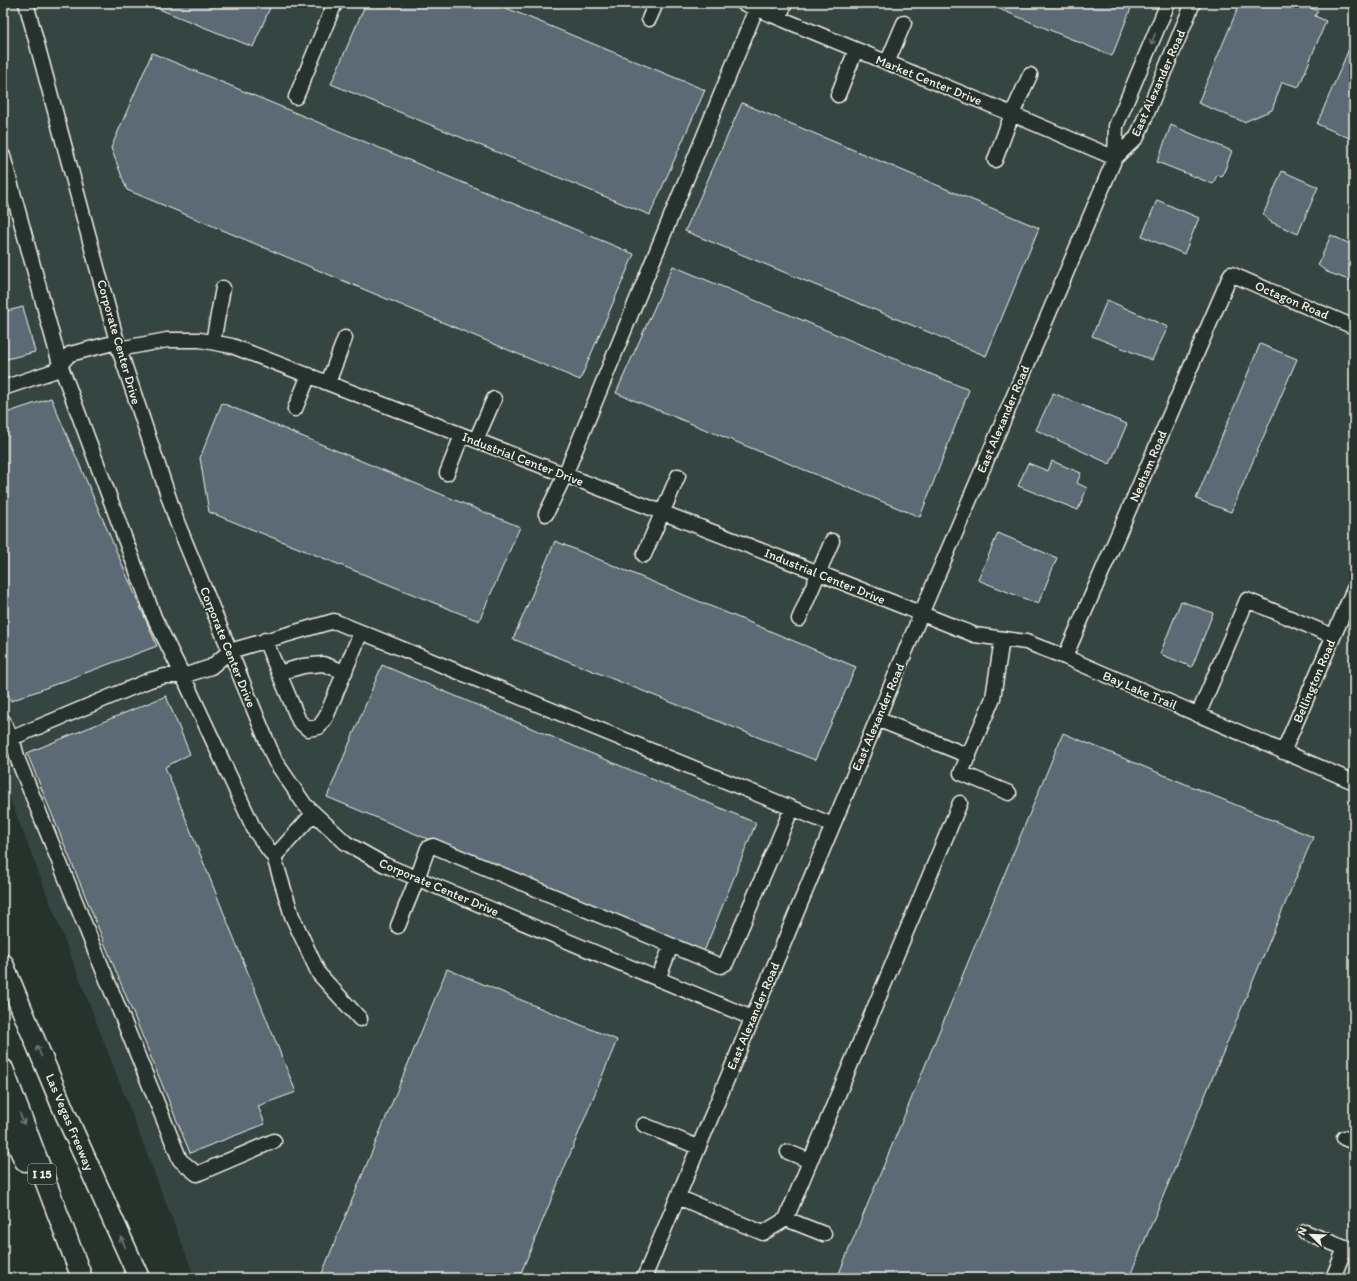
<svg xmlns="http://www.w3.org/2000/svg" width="1357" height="1281" font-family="Itim,sans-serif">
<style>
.built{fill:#364442}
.building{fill:#5c6b74;stroke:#f4f1e8}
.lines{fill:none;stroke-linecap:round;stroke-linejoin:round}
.minor-casing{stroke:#f4f1e8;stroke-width:17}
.highway-casing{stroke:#f4f1e8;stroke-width:23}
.minor{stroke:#26332d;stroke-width:14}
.highway{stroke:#26332d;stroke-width:20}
.oneway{stroke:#6e766e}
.labels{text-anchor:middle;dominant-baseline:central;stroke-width:3.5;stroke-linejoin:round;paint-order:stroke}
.shield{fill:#26332d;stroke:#b6b8b0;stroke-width:1}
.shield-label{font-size:12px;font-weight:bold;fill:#f4f1e8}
.street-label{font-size:13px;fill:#f4f1e8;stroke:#26332d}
</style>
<rect width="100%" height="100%" fill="#26332d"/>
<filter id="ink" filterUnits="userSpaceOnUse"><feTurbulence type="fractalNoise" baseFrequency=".025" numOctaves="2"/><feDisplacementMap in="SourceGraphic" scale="8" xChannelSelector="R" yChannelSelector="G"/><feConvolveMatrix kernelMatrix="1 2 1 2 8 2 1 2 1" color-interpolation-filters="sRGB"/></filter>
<g filter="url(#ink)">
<path class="built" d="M 3,3 L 1354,3 L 1354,1278 L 195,1278 L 3,780 Z"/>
<path class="building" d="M 144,3 L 272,3 L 253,47 Z
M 366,3 L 494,3 L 705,90 L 650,215 L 331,84 Z
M 985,3 L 1133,3 L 1112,56 Z
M 1240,3 L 1299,3 L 1318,11 L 1315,16 L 1326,21 L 1299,87 L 1282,82 L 1272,110 L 1244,122 L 1198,103 Z
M 1354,37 L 1354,140 L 1317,124 Z
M 152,53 L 634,254 L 580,380 L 127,190 L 111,148 Z
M 742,103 L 1039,228 L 986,356 L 685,231 Z
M 1171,125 L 1232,151 L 1222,177 L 1217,175 L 1213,184 L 1157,162 Z
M 1282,171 L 1318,187 L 1298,234 L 1271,222 L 1263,215 Z
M 1157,200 L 1199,218 L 1184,254 L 1142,236 Z
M 1331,235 L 1354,246 L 1354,282 L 1327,272 L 1318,265 Z
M 673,266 L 969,390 L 920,517 L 616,393 Z
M 1107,300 L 1168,327 L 1152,360 L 1092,336 Z
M 23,307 L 35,352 L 3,360 L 3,312 Z
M 1260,344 L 1297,359 L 1231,512 L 1196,499 Z
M 1053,393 L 1127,424 L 1110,464 L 1036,430 Z
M 51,398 L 157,646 L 11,701 L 3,681 L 3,414 Z
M 222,403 L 520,527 L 479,621 L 209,512 L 200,458 Z
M 1052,461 L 1081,473 L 1077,483 L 1087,488 L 1078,510 L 1018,486 L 1028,463 L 1048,471 Z
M 998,533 L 1057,558 L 1038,604 L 978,580 Z
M 555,541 L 856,667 L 815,760 L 513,639 Z
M 1181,601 L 1213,613 L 1192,667 L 1160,654 Z
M 382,665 L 756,823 L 703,954 L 327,797 Z
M 166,696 L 190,754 L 165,767 L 296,1092 L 258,1106 L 265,1124 L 190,1153 L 27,753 Z
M 1063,733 L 1313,837 L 1129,1278 L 837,1278 Z
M 447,969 L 617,1040 L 519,1278 L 320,1278 Z"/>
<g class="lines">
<g class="minor-casing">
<path id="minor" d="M 26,3 L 119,349 L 177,522 L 275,761 L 305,805 L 346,843 L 385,865 L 752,1018
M 743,3 L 1012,114 L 1115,158
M 779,18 L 785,3
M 649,19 L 656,3
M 887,63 L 904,23
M 838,95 L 856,50
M 296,97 L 335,3
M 3,156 L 60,364 L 154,617 L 183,676 L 255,831 L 274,857 L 314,813
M 1115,158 L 1137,137 L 1193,3
M 995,160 L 1012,114 L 1030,75
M 213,342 L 223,288
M 119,349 L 167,340 L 200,340 L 232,346 L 819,573 L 975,635 L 1026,642 L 1065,657 L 1354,782
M 328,383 L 345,338
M 3,388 L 54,371 L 70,354 L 117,342
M 295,409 L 309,375
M 476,440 L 494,399
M 447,473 L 462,435
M 546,514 L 565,475 L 756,9
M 644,555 L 678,476
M 799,619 L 832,541
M 1002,639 L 993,698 L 961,773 L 1009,793
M 265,640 L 299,721 L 308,729 L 319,727 L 326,717 L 361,632
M 1065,657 L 1231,274 L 1354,327
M 279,673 L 303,666 L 323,664 L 345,672
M 1198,715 L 1247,600 L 1333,636
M 877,719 L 969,756
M 3,721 L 12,738
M 1283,752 L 1354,589
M 274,857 L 292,916 L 319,974 L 360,1019
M 398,926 L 417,879 L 428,848 L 433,846 L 721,966 L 726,963 L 792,808
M 658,979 L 671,946
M 644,1125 L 698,1147
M 1344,1138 L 1354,1142
M 274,1141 L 197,1174 L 180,1160 L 18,760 L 12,738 L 150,680 L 165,676 L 183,676 L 211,667 L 230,651 L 334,621 L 833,825
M 788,1152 L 810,1161
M 678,1197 L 763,1233 L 786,1219 L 960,803
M 786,1219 L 824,1234
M 1305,1232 L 1345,1248 L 1333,1278
M 644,1278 L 921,614 L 1115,158 L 1116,126 L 1168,3"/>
</g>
<g class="highway-casing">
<path id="highway" d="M 3,964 L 65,1113 L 139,1278
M 3,1069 L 82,1278
M 3,1113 L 25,1161"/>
</g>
<use href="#minor" class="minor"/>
<use href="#highway" class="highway"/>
</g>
<defs><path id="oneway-shaft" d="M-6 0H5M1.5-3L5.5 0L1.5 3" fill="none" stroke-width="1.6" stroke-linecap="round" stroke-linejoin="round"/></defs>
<g class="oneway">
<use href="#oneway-shaft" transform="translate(1153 39) rotate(113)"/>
<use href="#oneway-shaft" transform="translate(39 1051) rotate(-113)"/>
<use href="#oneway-shaft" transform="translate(22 1119) rotate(69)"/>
<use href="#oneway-shaft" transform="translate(123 1242) rotate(-114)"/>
</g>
</g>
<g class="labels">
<rect class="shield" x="28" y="1164" width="28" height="20" rx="3"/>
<g class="shield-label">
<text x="42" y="1174">I 15</text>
</g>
<g class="street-label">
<text transform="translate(929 80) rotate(22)">Market Center Drive</text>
<text transform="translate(1158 83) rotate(-66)">East Alexander Road</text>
<text transform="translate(1292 300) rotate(23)">Octagon Road</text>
<text transform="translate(119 342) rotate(74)">Corporate Center Drive</text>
<text transform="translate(1003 419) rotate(-67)">East Alexander Road</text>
<text transform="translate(523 459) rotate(21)">Industrial Center Drive</text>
<text transform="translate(1148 466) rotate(-67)">Neeham Road</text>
<text transform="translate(825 576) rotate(22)">Industrial Center Drive</text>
<text transform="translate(228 647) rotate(68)">Corporate Center Drive</text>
<text transform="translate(1314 681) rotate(-67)">Bellington Road</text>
<text transform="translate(1140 690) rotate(23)">Bay Lake Trail</text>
<text transform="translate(878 717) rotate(-67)">East Alexander Road</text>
<text transform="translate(439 887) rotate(23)">Corporate Center Drive</text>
<text transform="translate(753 1016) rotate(-67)">East Alexander Road</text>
<text transform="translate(70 1122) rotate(67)">Las Vegas Freeway</text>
</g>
</g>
<rect width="1357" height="1281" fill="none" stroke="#26332d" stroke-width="16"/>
<rect x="8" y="8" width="1341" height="1265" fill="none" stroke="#f4f1e8" stroke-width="1.5" filter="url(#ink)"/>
<g transform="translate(1311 1235) rotate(293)" stroke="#26332d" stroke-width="3" paint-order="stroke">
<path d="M0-3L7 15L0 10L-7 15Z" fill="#f4f1e8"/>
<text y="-6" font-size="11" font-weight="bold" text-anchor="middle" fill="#f4f1e8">N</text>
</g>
</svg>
